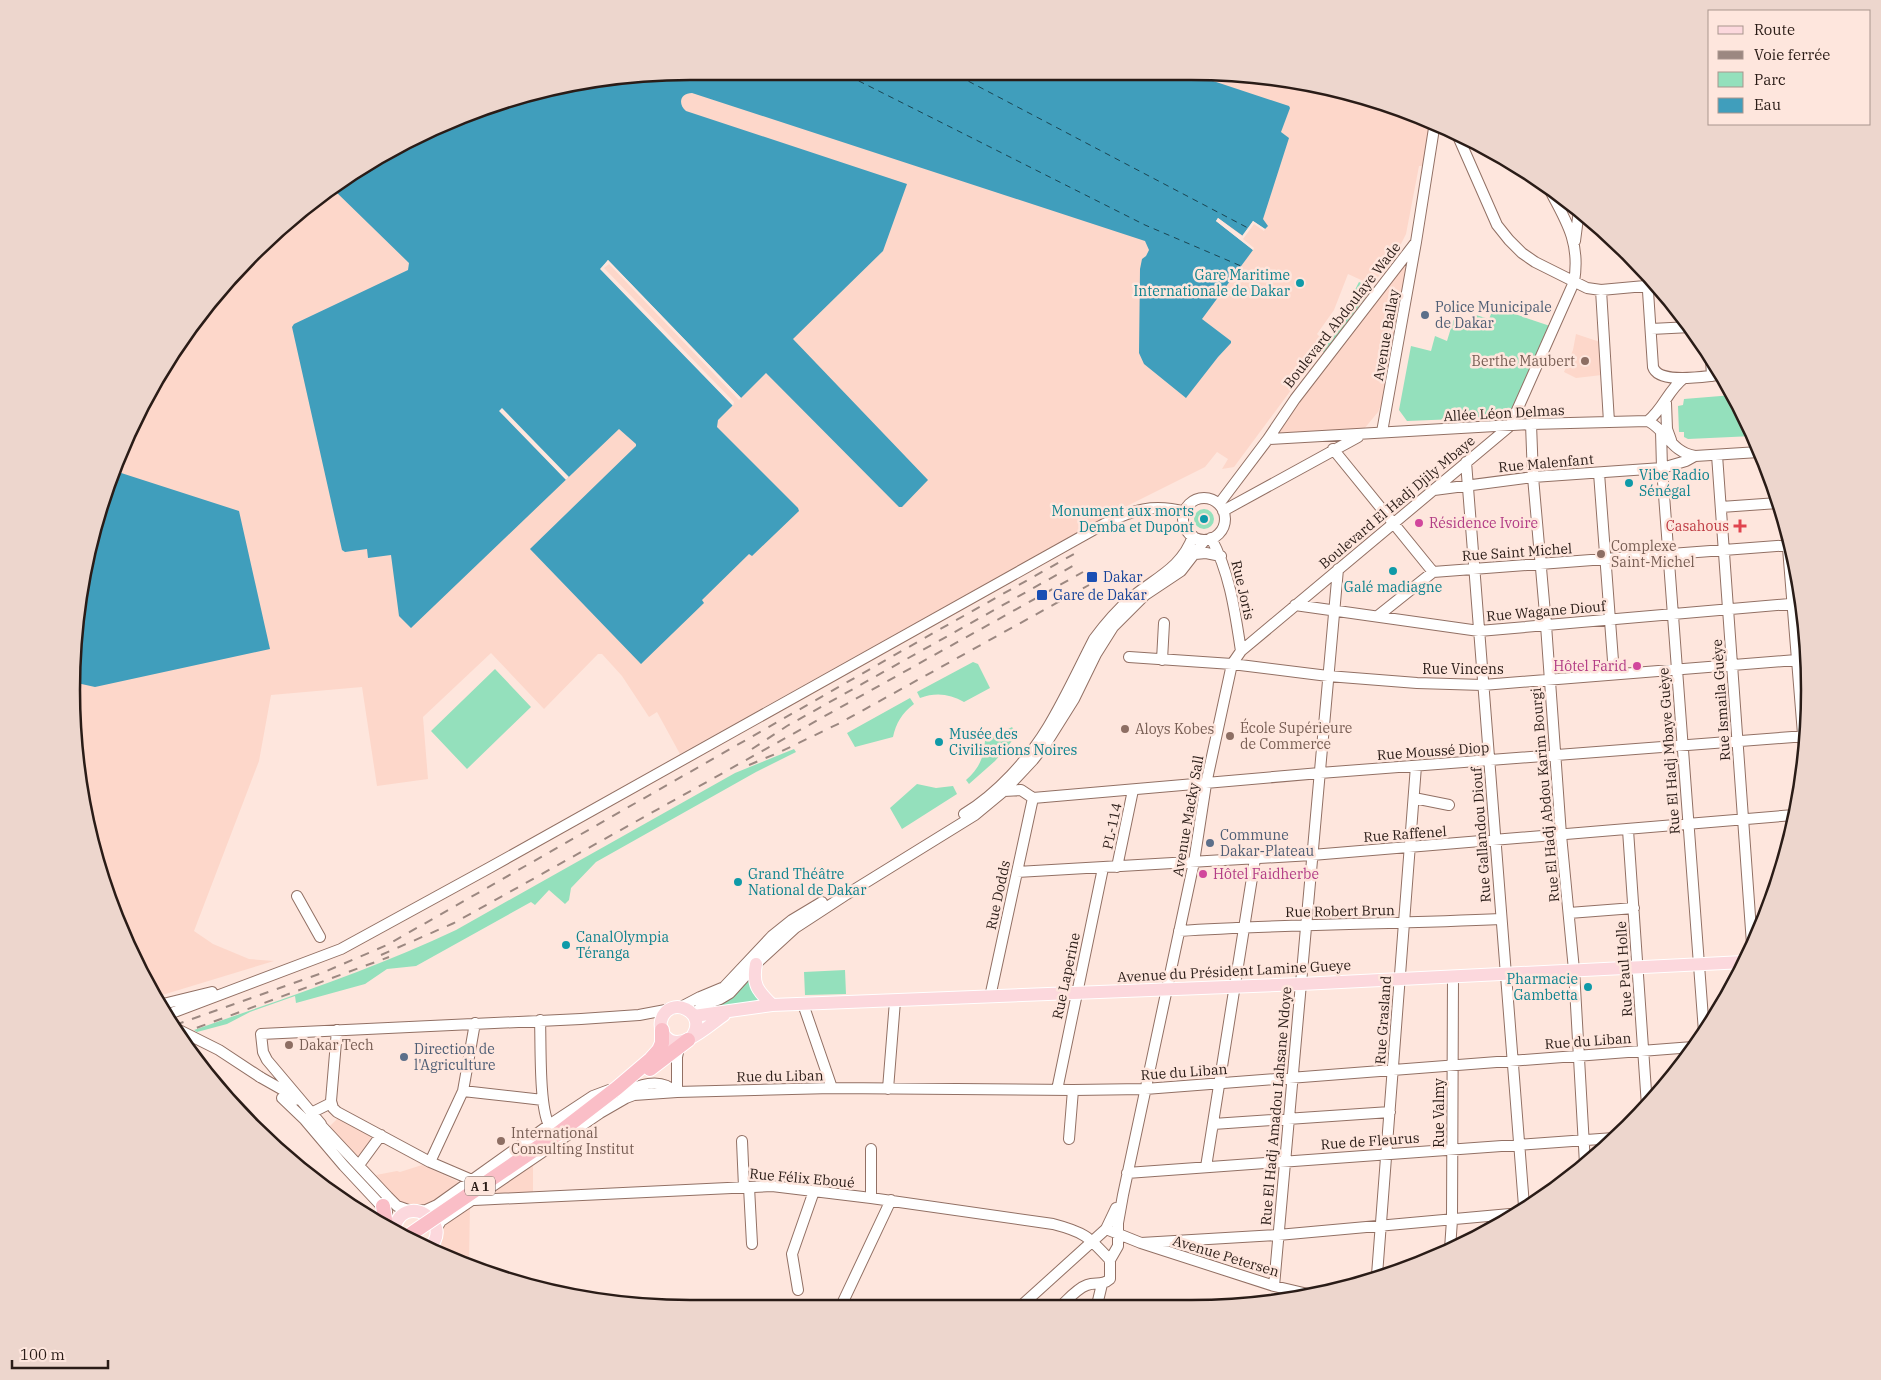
<svg xmlns="http://www.w3.org/2000/svg" width="1881" height="1380" font-family="'IBM Plex Serif',serif">
<style>
.built{fill:#fdd7ca}
.green{fill:#94e0bc}
.water{fill:#409ebc}
.pier{fill:#fee6dd}
.lines{fill:none;stroke-linecap:round;stroke-linejoin:round}
.ferry{stroke:#1b4552;stroke-width:1;stroke-dasharray:6 5;stroke-linecap:butt}
.minor-casing{stroke:#927064;stroke-width:12}
.major-casing{stroke:#fff;stroke-width:14}
.highway-casing{stroke:#fff;stroke-width:16}
.minor{stroke:#fff;stroke-width:10}
.major{stroke:#fcd8dd;stroke-width:12}
.highway{stroke:#fabec7;stroke-width:14}
.rail{stroke:#9c8881;stroke-width:2;stroke-dasharray:9 9;stroke-linecap:butt}
.minor-bridge-casing{stroke:#927064;stroke-width:12;stroke-linecap:butt}
.highway-bridge-casing{stroke:#fff;stroke-width:16;stroke-linecap:butt}
.minor-bridge{stroke:#fff;stroke-width:10}
.highway-bridge{stroke:#fabec7;stroke-width:14}
.culture-dot{fill:#0f9aa8;stroke:#fee6dd;stroke-width:2}
.service-dot{fill:#5c6f8a;stroke:#fee6dd;stroke-width:2}
.education-dot{fill:#8d6e63;stroke:#fee6dd;stroke-width:2}
.hotel-dot{fill:#d1479c;stroke:#fee6dd;stroke-width:2}
.health-dot{fill:#e0444e;stroke:#fee6dd;stroke-width:2}
.transit-dot{fill:#1a4fb4;stroke:#fee6dd;stroke-width:2}
.labels{text-anchor:middle;dominant-baseline:central;stroke-width:5;stroke-linejoin:round;paint-order:stroke}
.shield{fill:#fee6dd;stroke:#6a5952;stroke-width:1}
.shield-label{font-size:12px;font-weight:bold;fill:#2a1c17}
.culture-label{font-size:14px;fill:#0d838f;stroke:#fee6dd;text-anchor:start}
.service-label{font-size:14px;fill:#4e5e75;stroke:#fee6dd;text-anchor:start}
.street-label{font-size:14px;fill:#2a1c17;stroke:#fee6dd}
.education-label{font-size:14px;fill:#785e54;stroke:#fee6dd;text-anchor:start}
.hotel-label{font-size:14px;fill:#b23c85;stroke:#fee6dd;text-anchor:start}
.health-label{font-size:14px;fill:#be3a42;stroke:#fee6dd;text-anchor:end}
.transit-label{font-size:14px;fill:#164399;stroke:#fee6dd;text-anchor:start}
.rim{fill:none;stroke:#2a1c17;stroke-width:2.5}
</style>
<rect width="100%" height="100%" fill="#fee6dd"/>
<path class="built" d="M 690,71 L 1191,71 L 1351,92 L 1431,120 L 1423,166 L 1419,166 L 1406,234 L 1396,254 L 1372,285 L 1348,274 L 1334,310 L 1317,334 L 1321,338 L 1300,378 L 1234,467 L 1222,469 L 1228,459 L 1217,452 L 1205,467 L 1111,514 L 680,754 L 657,712 L 649,717 L 622,676 L 602,654 L 598,654 L 544,709 L 491,653 L 423,717 L 428,779 L 377,786 L 362,687 L 271,695 L 259,761 L 194,931 L 213,944 L 249,959 L 274,961 L 159,996 L 118,927 L 77,770 L 77,609 L 92,530 L 135,417 L 225,282 L 346,175 L 453,118 L 530,92 Z
M 1411,254 L 1382,403 L 1378,412 L 1364,429 L 1275,435 Z
M 1576,334 L 1600,342 L 1602,375 L 1576,378 L 1564,372 L 1573,350 Z
M 340,1116 L 382,1140 L 364,1165 L 329,1127 Z
M 533,1161 L 533,1195 L 481,1198 Z
M 422,1165 L 459,1182 L 432,1203 L 417,1206 L 404,1203 L 396,1199 L 376,1175 L 397,1171 L 400,1172 Z
M 470,1205 L 469,1261 L 466,1264 L 446,1256 L 439,1239 L 441,1227 Z"/>
<path class="green" d="M 1359,282 L 1372,288 L 1325,353 L 1323,352 Z
M 1494,307 L 1550,326 L 1516,408 L 1505,417 L 1407,421 L 1399,410 L 1411,346 L 1431,351 L 1435,336 L 1447,341 L 1454,318 L 1473,324 L 1476,315 L 1489,319 Z
M 1733,395 L 1746,416 L 1753,436 L 1688,439 L 1684,437 L 1684,432 L 1679,432 L 1678,406 L 1683,405 L 1684,399 Z
M1194 519a10 10 0 1 1 20 0a10 10 0 1 1-20 0Z
M 973,662 L 978,664 L 990,688 L 964,702 C 950,694 936,692 920,698 L 917,692 Z
M 495,669 L 531,707 L 467,769 L 431,731 Z
M 910,698 L 914,704 C 902,713 896,723 893,737 L 855,747 L 847,733 Z
M 1012,727 L 1017,735 L 995,761 L 969,784 L 966,780 C 979,769 984,757 985,741 Z
M 794,749 L 796,752 L 756,772 L 596,862 L 571,888 L 569,900 L 565,904 L 549,890 L 535,905 L 531,902 L 416,966 L 387,969 L 365,984 L 296,1003 L 295,996 L 250,1012 L 227,1024 L 197,1032 L 194,1030 C 282,999 372,970 456,930 L 735,773 Z
M 917,784 L 936,788 L 953,786 L 957,794 L 902,829 L 890,808 Z
M 845,970 L 846,994 L 805,995 L 804,972 Z
M 751,977 L 762,1000 L 704,1009 Z"/>
<path class="water" d="M 690,71 L 1183,71 L 1289,106 L 1290,108 L 1281,132 L 1289,138 L 1263,219 L 1268,226 L 1265,229 L 1253,221 L 1243,236 L 1218,218 L 1216,221 L 1253,250 L 1202,319 L 1231,341 L 1231,343 L 1218,357 L 1186,398 L 1144,364 L 1139,353 L 1140,269 L 1142,259 L 1146,256 L 1149,250 L 1145,241 L 692,93 C 681,93 677,103 686,111 L 907,184 L 883,251 L 793,339 L 928,480 L 902,507 L 899,507 L 766,373 L 741,398 L 608,260 L 601,269 L 733,405 L 718,420 L 717,427 L 798,508 L 799,511 L 752,556 L 749,554 L 702,600 L 704,603 L 641,664 L 640,663 L 530,549 L 636,446 L 636,444 L 619,429 L 411,628 L 399,616 L 391,555 L 368,558 L 367,549 L 345,552 L 342,550 L 292,327 L 294,324 L 408,270 L 409,263 L 332,188 L 346,175 L 453,118 L 530,92 Z
M 115,471 L 239,511 L 270,649 L 95,687 L 77,683 L 77,609 L 92,530 Z"/>
<path class="pier" d="M 1218,218 L 1242,236 L 1253,221 L 1265,229 L 1264,231 L 1254,224 L 1243,239 L 1254,248 L 1253,250 L 1216,221 Z
M 608,260 L 741,398 L 739,400 L 609,264 L 604,268 L 734,402 L 733,406 L 600,269 Z
M 502,408 L 569,477 L 566,480 L 499,411 Z"/>
<g class="lines">
<path class="ferry" d="M 839,71 L 1145,225 L 1241,266
M 949,71 L 1248,228"/>
<g class="minor-casing">
<path id="minor" d="M 1457,134 L 1497,225 L 1509,240 L 1522,253 L 1535,262 L 1587,288 L 1601,290 L 1656,285
M 1575,241 L 1579,210
M 1647,276 L 1653,367 C 1659,385 1705,376 1720,375
M 1601,290 L 1609,422
M 1651,329 L 1691,327
M 1711,360 L 1712,376
M 1666,403 L 1667,429 L 1671,440
M 1648,421 C 1667,431 1671,452 1695,456 L 1759,452
M 1648,421 C 1664,408 1668,390 1684,378
M 1531,424 L 1533,477 L 1546,625 L 1561,835 L 1574,970 L 1585,1164
M 1661,431 L 1662,468 L 1704,1032
M 1382,432 L 1416,242 L 1435,122
M 1268,439 L 1531,424 L 1648,421
M 1333,449 L 1433,572
M 1717,455 L 1752,944
M 1466,462 L 1524,1206
M 1599,473 L 1614,674
M 1434,490 L 1533,477 L 1662,468 L 1686,461 L 1695,456
M1183 519a21 21 0 1 1 42 0a21 21 0 1 1-42 0Z
M 1219,504 L 1268,439 L 1295,399 L 1416,242
M 1721,507 L 1778,503
M 1223,511 L 1358,437
M 1786,523 L 1805,759
M 1211,538 C 1230,573 1235,612 1241,651
M 1195,554 L 1206,553 L 1221,556
M 1433,572 L 1791,545
M 1295,605 L 1479,631 L 1801,603
M 1379,615 L 1433,572
M 1129,657 L 1232,664 L 1328,676 L 1417,683 L 1483,685 L 1808,659
M 1162,660 L 1164,623
M 1004,791 L 1021,790 L 1033,798
M 1033,798 L 1320,773 L 1806,736
M 1414,798 L 1449,805
M 964,814 C 997,794 1028,760 1048,727 C 1065,699 1079,668 1094,639 C 1105,624 1117,610 1131,598 C 1155,578 1182,568 1193,536
M 1628,830 L 1647,1106
M 1117,867 L 1133,790
M 1017,872 L 1312,855 L 1794,815
M 297,896 L 320,937
M 1569,913 L 1634,908
M 1179,931 C 1287,924 1394,924 1501,919
M 990,997 L 1033,798
M 163,1004 L 212,992
M 803,1004 L 832,1088
M 681,1007 L 700,997 L 724,987 L 772,936 L 792,920 L 822,902
M 169,1014 L 341,949 L 489,868 L 1104,524 C 1133,510 1153,503 1185,512
M 693,1015 L 703,1005 L 720,999 L 730,993 L 759,961 L 795,928 L 844,896 L 975,815 L 1004,791 L 1033,760 L 1047,742 L 1074,699 L 1096,654 L 1113,627 L 1145,595 L 1181,571 L 1205,540
M 540,1020 C 541,1045 539,1106 549,1125
M 337,1030 L 331,1101 L 333,1108 L 337,1112 L 430,1162 L 472,1180
M 260,1077 L 283,1090 L 295,1100
M 888,1089 L 895,1001
M 1057,1090 L 1103,868
M 463,1091 L 543,1100
M 677,1092 L 677,1057 L 679,1048
M 620,1093 C 636,1086 661,1076 675,1092
M 282,1098 L 305,1120 L 344,1166 L 387,1212
M 311,1113 L 331,1103
M 316,1120 L 388,1197 L 397,1206 L 411,1211
M 321,1124 L 267,1060 L 263,1052 L 261,1034 L 581,1019 L 639,1015 L 671,1009
M 1213,1124 L 1390,1112
M 1069,1139 L 1073,1090
M 742,1141 L 744,1187
M 430,1162 L 463,1091 L 475,1023
M 359,1165 L 381,1135
M 1206,1167 L 1255,859
M 1127,1173 L 1614,1138
M 749,1187 L 752,1244
M 871,1198 L 871,1149
M 474,1200 L 772,1186 L 871,1198 L 1053,1224 C 1084,1232 1088,1236 1110,1260
M 417,1211 L 426,1210 L 437,1205 L 549,1125 L 593,1096 L 609,1090
M 436,1229 L 441,1221 L 600,1113 L 626,1098 L 634,1095 L 677,1092 L 832,1088 L 1073,1090 L 1145,1089 L 1693,1047
M 1106,1229 L 1141,1243 L 1274,1286 L 1308,1294
M 1141,1243 L 1278,1235 L 1510,1214
M 1450,1249 L 1452,1220 L 1453,976
M 1377,1275 L 1416,766
M 1274,1286 L 1338,569
M 798,1290 L 792,1254 L 814,1191
M 1022,1305 L 1106,1229 L 1116,1208
M 1062,1305 C 1069,1298 1078,1288 1087,1285 C 1096,1282 1102,1286 1110,1279 L 1110,1260 L 1118,1246 L 1118,1223 L 1123,1195 L 1194,862 L 1206,784 L 1232,664 L 1241,651 L 1510,426 L 1574,282 C 1581,241 1565,219 1547,185
M 1097,1305 L 1102,1284
M 841,1306 L 891,1200"/>
</g>
<g class="major-casing">
<path id="major" d="M 756,964 C 752,985 758,991 772,1005
M 694,1016 L 772,1005 L 1301,984 L 1744,962
M 691,1038 C 711,1012 668,993 661,1021 C 660,1026 661,1031 665,1036 C 679,1055 710,1024 724,1015
M 394,1231 C 401,1189 458,1222 428,1249"/>
</g>
<g class="highway-casing">
<path id="highway" d="M 650,1069 L 688,1040
M 556,1135 L 617,1088 L 651,1059 L 659,1050 L 662,1043 L 662,1030
M 383,1206 L 386,1226"/>
</g>
<use href="#minor" class="minor"/>
<use href="#major" class="major"/>
<use href="#highway" class="highway"/>
<path class="rail" d="M 752,749 L 787,726 L 1078,563
M 749,765 L 780,752 L 840,723 L 1089,585
M 381,955 L 454,923 L 1083,572
M 175,1025 L 322,973 L 387,945 L 935,632 L 1074,554
M 180,1034 L 389,957"/>
<g class="minor-bridge-casing">
<path id="minor-bridge" d="M 177,1029 L 219,1050 L 260,1077"/>
</g>
<g class="highway-bridge-casing">
<path id="highway-bridge" d="M 405,1238 L 556,1135"/>
</g>
<use href="#minor-bridge" class="minor-bridge"/>
<use href="#highway-bridge" class="highway-bridge"/>
</g>
<g class="culture-dot">
<circle cx="1300" cy="283" r="5"/>
<circle cx="1629" cy="483" r="5"/>
<circle cx="1204" cy="519" r="5"/>
<circle cx="1393" cy="571" r="5"/>
<circle cx="939" cy="742" r="5"/>
<circle cx="738" cy="882" r="5"/>
<circle cx="566" cy="945" r="5"/>
<circle cx="1588" cy="987" r="5"/>
</g>
<g class="service-dot">
<circle cx="1425" cy="315" r="5"/>
<circle cx="1210" cy="843" r="5"/>
<circle cx="404" cy="1057" r="5"/>
</g>
<g class="education-dot">
<circle cx="1585" cy="361" r="5"/>
<circle cx="1601" cy="554" r="5"/>
<circle cx="1125" cy="729" r="5"/>
<circle cx="1230" cy="736" r="5"/>
<circle cx="289" cy="1045" r="5"/>
<circle cx="501" cy="1141" r="5"/>
</g>
<g class="hotel-dot">
<circle cx="1419" cy="523" r="5"/>
<circle cx="1637" cy="666" r="5"/>
<circle cx="1203" cy="874" r="5"/>
</g>
<path class="health-dot" d="M1737.5 518.5h5v5h5v5h-5v5h-5v-5h-5v-5h5z"/>
<g class="transit-dot">
<rect x="1086" y="571" width="12" height="12" rx="2.5"/>
<rect x="1036" y="589" width="12" height="12" rx="2.5"/>
</g>
<g class="labels">
<rect class="shield" x="465" y="1176.5" width="30" height="19" rx="4"/>
<g class="shield-label">
<text x="480" y="1186">A 1</text>
</g>
<g class="culture-label">
<text x="1290" y="275" text-anchor="end">Gare Maritime<tspan x="1290" dy="16">Internationale de Dakar</tspan></text>
<text x="1639" y="475">Vibe Radio<tspan x="1639" dy="16">Sénégal</tspan></text>
<text x="1194" y="511" text-anchor="end">Monument aux morts<tspan x="1194" dy="16">Demba et Dupont</tspan></text>
<text x="1393" y="587" text-anchor="middle">Galé madiagne</text>
<text x="949" y="734">Musée des<tspan x="949" dy="16">Civilisations Noires</tspan></text>
<text x="748" y="874">Grand Théâtre<tspan x="748" dy="16">National de Dakar</tspan></text>
<text x="576" y="937">CanalOlympia<tspan x="576" dy="16">Téranga</tspan></text>
<text x="1578" y="979" text-anchor="end">Pharmacie<tspan x="1578" dy="16">Gambetta</tspan></text>
</g>
<g class="service-label">
<text x="1435" y="307">Police Municipale<tspan x="1435" dy="16">de Dakar</tspan></text>
<text x="1220" y="835">Commune<tspan x="1220" dy="16">Dakar-Plateau</tspan></text>
<text x="414" y="1049">Direction de<tspan x="414" dy="16">l'Agriculture</tspan></text>
</g>
<g class="street-label">
<text transform="translate(1342 315) rotate(-52)">Boulevard Abdoulaye Wade</text>
<text transform="translate(1386 335) rotate(-80)">Avenue Ballay</text>
<text transform="translate(1504 413) rotate(-3)">Allée Léon Delmas</text>
<text transform="translate(1546 463) rotate(-5)">Rue Malenfant</text>
<text transform="translate(1397 502) rotate(-40)">Boulevard El Hadj Djily Mbaye</text>
<text transform="translate(1517 552) rotate(-4)">Rue Saint Michel</text>
<text transform="translate(1243 590) rotate(77)">Rue Joris</text>
<text transform="translate(1546 611) rotate(-5)">Rue Wagane Diouf</text>
<text x="1463" y="669">Rue Vincens</text>
<text transform="translate(1721 700) rotate(-94)">Rue Ismaila Guèye</text>
<text transform="translate(1433 751) rotate(-4)">Rue Moussé Diop</text>
<text transform="translate(1669 751) rotate(-94)">Rue El Hadj Mbaye Guèye</text>
<text transform="translate(1545 795) rotate(-95)">Rue El Hadj Abdou Karim Bourgi</text>
<text transform="translate(1188 816) rotate(-80)">Avenue Macky Sall</text>
<text transform="translate(1112 826) rotate(-78)">PL-114</text>
<text transform="translate(1405 834) rotate(-4)">Rue Raffenel</text>
<text transform="translate(1481 835) rotate(-94)">Rue Gallandou Diouf</text>
<text transform="translate(998 895) rotate(-78)">Rue Dodds</text>
<text transform="translate(1340 911) rotate(-1)">Rue Robert Brun</text>
<text transform="translate(1624 969) rotate(-94)">Rue Paul Holle</text>
<text transform="translate(1234 971) rotate(-3)">Avenue du Président Lamine Gueye</text>
<text transform="translate(1066 976) rotate(-78)">Rue Laperine</text>
<text transform="translate(1383 1020) rotate(-86)">Rue Grasland</text>
<text transform="translate(1588 1041) rotate(-4)">Rue du Liban</text>
<text transform="translate(1184 1072) rotate(-4)">Rue du Liban</text>
<text transform="translate(780 1076) rotate(-1)">Rue du Liban</text>
<text transform="translate(1276 1106) rotate(-85)">Rue El Hadj Amadou Lahsane Ndoye</text>
<text transform="translate(1439 1113) rotate(-90)">Rue Valmy</text>
<text transform="translate(1370 1141) rotate(-4)">Rue de Fleurus</text>
<text transform="translate(802 1178) rotate(5)">Rue Félix Eboué</text>
<text transform="translate(1226 1256) rotate(17)">Avenue Petersen</text>
</g>
<g class="education-label">
<text x="1575" y="361" text-anchor="end">Berthe Maubert</text>
<text x="1611" y="546">Complexe<tspan x="1611" dy="16">Saint-Michel</tspan></text>
<text x="1240" y="728">École Supérieure<tspan x="1240" dy="16">de Commerce</tspan></text>
<text x="1135" y="729">Aloys Kobes</text>
<text x="299" y="1045">Dakar Tech</text>
<text x="511" y="1133">International<tspan x="511" dy="16">Consulting Institut</tspan></text>
</g>
<g class="hotel-label">
<text x="1429" y="523">Résidence Ivoire</text>
<text x="1627" y="666" text-anchor="end">Hôtel Farid</text>
<text x="1213" y="874">Hôtel Faidherbe</text>
</g>
<g class="health-label">
<text x="1729" y="526">Casahous</text>
</g>
<g class="transit-label">
<text x="1103" y="577">Dakar</text>
<text x="1053" y="595">Gare de Dakar</text>
</g>
</g>
<path d="M0 0H1881V1380H0ZM690 80H1191A610 610 0 0 1 1801 690V690A610 610 0 0 1 1191 1300H690A610 610 0 0 1 80 690V690A610 610 0 0 1 690 80Z" fill="#edd6cd" fill-rule="evenodd"/>
<path class="rim" d="M690 80H1191A610 610 0 0 1 1801 690V690A610 610 0 0 1 1191 1300H690A610 610 0 0 1 80 690V690A610 610 0 0 1 690 80Z"/>
<rect x="1708" y="10" width="162" height="115" fill="#fee6dd" stroke="#a9958e"/>
<rect x="1718" y="26" width="25" height="8" fill="#fcd8dd" stroke="#a9958e"/>
<text x="1754" y="35" font-size="15" fill="#2a1c17">Route</text>
<rect x="1718" y="51" width="25" height="8" fill="#9c8881" stroke="#a9958e"/>
<text x="1754" y="60" font-size="15" fill="#2a1c17">Voie ferrée</text>
<rect x="1718" y="72" width="25" height="15" fill="#94e0bc" stroke="#a9958e"/>
<text x="1754" y="85" font-size="15" fill="#2a1c17">Parc</text>
<rect x="1718" y="98" width="25" height="15" fill="#409ebc" stroke="#a9958e"/>
<text x="1754" y="110" font-size="15" fill="#2a1c17">Eau</text>
<path d="M12 1360v8h96v-8" fill="none" stroke="#2a1c17" stroke-width="2.5"/>
<text x="20" y="1360" font-size="15" fill="#2a1c17" stroke="#fee6dd" stroke-width="4" paint-order="stroke">100 m</text>
</svg>
